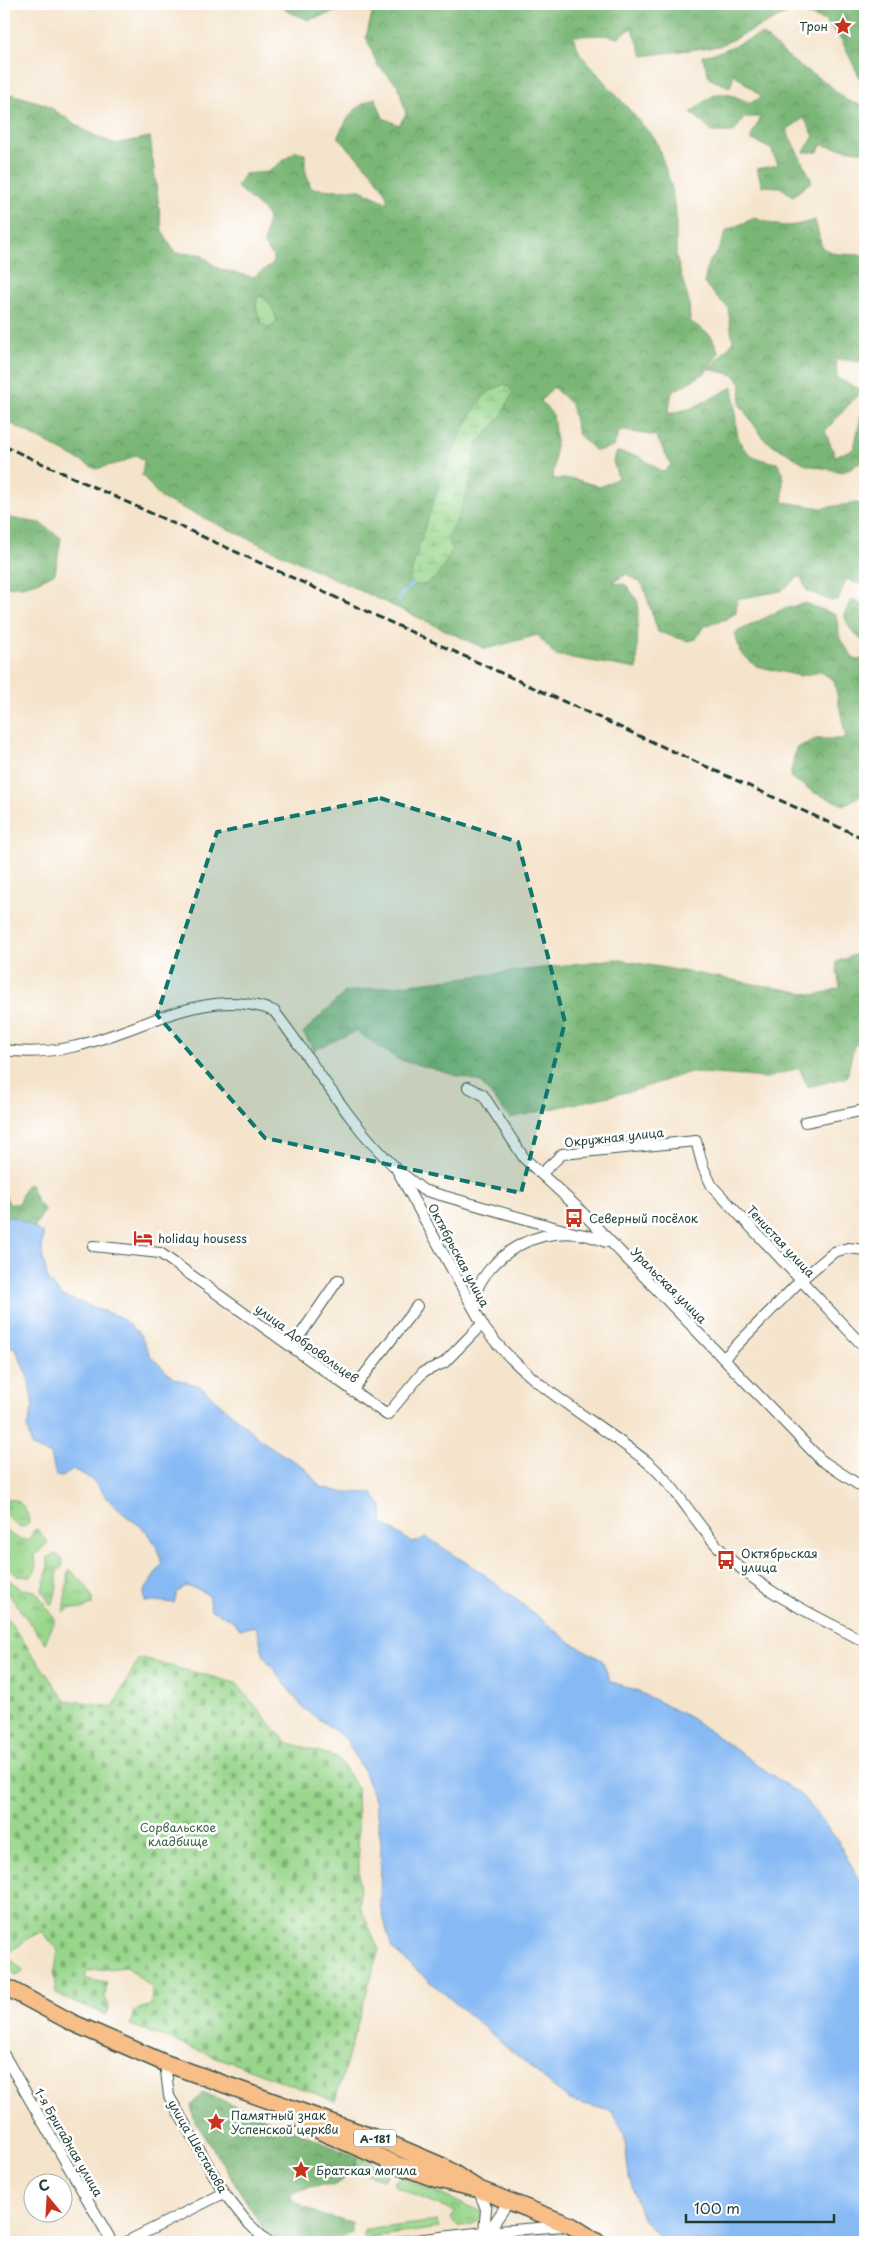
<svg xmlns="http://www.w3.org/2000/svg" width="869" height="2246" font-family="'Playpen Sans',sans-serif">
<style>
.grass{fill:url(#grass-tufts);stroke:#5c8a60}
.forest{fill:url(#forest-crowns);stroke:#4c7a56;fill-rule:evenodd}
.wetland{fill:url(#wetland-marsh);stroke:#5c8a60}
.cemetery{fill:url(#cemetery-stones);stroke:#5c8a60}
.water{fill:#87baf4;stroke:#537c94}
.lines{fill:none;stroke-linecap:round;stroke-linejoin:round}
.stream{stroke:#87baf4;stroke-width:3}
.minor-casing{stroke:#3f564b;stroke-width:12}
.primary-casing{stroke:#3f564b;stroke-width:19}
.minor{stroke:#fff;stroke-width:10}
.primary{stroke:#f7be87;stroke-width:16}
.rail{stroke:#1f3d34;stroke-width:3;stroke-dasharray:8 4;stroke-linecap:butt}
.marked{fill:#0f766e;fill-opacity:0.2;stroke:#0f766e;stroke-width:4;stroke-dasharray:10 6;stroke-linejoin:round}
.labels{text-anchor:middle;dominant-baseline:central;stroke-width:5;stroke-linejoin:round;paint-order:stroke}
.shield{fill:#fff;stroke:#627771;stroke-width:1}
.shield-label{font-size:11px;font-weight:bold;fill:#1f3d34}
.poi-label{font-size:12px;fill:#1f3d34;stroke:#fff;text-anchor:start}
.street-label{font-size:12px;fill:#1f3d34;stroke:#fff}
.park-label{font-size:12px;fill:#3d634a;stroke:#fff}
</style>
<defs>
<pattern id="grass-tufts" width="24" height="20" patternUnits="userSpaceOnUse" patternTransform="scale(1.25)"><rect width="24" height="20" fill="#98d68b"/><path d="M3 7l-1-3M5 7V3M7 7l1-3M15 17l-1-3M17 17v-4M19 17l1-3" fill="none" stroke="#7baf72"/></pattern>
<pattern id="forest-crowns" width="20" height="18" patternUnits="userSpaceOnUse" patternTransform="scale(1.25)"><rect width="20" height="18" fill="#7ab777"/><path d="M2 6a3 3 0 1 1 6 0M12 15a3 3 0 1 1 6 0" fill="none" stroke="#639662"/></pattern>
<pattern id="wetland-marsh" width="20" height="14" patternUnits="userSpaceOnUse" patternTransform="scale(1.25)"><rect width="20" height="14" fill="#98d68b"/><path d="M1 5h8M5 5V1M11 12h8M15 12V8" fill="none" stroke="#7baf72"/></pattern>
<pattern id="cemetery-stones" width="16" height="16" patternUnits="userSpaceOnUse" patternTransform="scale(1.25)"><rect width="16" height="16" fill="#98d68b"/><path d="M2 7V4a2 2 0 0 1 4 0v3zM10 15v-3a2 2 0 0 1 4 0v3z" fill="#7baf72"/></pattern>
</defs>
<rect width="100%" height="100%" fill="#fff"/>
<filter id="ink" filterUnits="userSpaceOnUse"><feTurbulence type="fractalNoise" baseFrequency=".02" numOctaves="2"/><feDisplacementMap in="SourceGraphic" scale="10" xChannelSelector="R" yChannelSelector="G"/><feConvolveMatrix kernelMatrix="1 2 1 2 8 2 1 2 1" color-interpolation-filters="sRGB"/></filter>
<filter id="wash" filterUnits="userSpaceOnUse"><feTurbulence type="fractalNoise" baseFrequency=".0096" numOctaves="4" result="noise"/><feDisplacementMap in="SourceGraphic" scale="20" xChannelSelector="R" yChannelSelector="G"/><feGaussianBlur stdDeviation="1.12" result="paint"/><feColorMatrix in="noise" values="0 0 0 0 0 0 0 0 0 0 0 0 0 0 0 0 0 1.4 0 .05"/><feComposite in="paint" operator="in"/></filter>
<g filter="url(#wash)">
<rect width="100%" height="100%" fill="#f5e4cc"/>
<path class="grass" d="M 259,295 C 269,299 275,311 277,321 L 269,328 L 262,324 C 258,314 253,305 259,295 Z
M 4,1499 C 19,1498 28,1507 29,1523 L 26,1526 L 19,1527 L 4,1513 Z
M 4,1529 C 11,1536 19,1540 29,1540 L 34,1530 L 37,1529 L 48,1542 L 35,1556 L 36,1569 L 31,1577 L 17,1576 L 4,1562 Z
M 56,1554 L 63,1560 L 62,1567 L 57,1572 L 57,1586 L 53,1604 L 50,1604 L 42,1590 L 48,1569 L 48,1557 Z
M 71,1570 C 80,1580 94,1591 92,1605 L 82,1609 L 69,1608 L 65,1613 L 63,1611 L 69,1571 Z
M 4,1576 L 21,1589 L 35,1591 L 54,1617 L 54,1623 L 45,1643 L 4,1588 Z
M 356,2157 L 386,2170 L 387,2176 L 383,2180 L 356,2169 Z
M 400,2177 L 484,2213 C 480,2225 469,2225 458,2226 L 451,2219 L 455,2212 L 396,2187 L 394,2182 Z
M 437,2221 L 439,2228 L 365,2238 L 363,2236 L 364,2230 Z"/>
<path class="forest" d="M 285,4 L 341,4 L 335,12 L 308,20 L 285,10 Z
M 369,4 L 859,4 L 865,21 L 865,89 L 842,41 L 826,21 L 794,10 L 719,46 L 643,56 L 632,28 L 617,38 L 606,35 L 573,36 L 580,54 L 656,140 L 671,185 L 676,215 L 676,257 L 689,302 L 690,321 L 711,336 L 719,352 L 705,373 L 672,392 L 668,414 L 692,408 L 733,387 C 740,426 725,455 777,463 L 783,472 L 783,502 L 822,508 L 857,503 L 865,505 L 865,586 L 846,579 L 839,599 L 831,601 L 807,591 L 800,576 L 781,591 L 737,599 L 736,613 L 726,619 L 703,627 L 696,639 L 688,641 L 658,632 L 643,585 L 627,574 L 613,582 L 627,585 L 638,602 L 637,669 L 555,655 L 538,635 L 486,649 L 161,498 L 142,475 L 144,460 L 136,455 L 123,462 L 96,469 L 4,420 L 4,92 L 45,104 L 87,132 L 115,144 L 150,137 L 162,231 L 175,253 L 200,254 L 219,269 L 253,277 L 273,264 L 273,256 L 264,245 L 268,218 L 264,211 L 237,187 L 244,174 L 268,172 L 296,151 L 305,154 L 305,169 L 311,188 L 332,190 L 358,189 L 388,203 C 385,178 353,157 338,136 C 347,118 355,105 375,98 L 383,118 L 399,125 L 406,114 L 398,85 L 378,66 L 366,37 L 372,14 ZM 260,295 C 269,299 275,311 277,321 L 269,328 L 262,324 C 258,314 252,305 260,295 ZM 553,387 L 571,404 L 578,434 L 595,451 L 613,447 L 620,430 L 656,436 L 671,465 L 663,472 L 638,456 L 617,452 L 613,461 L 618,478 L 600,487 L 575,479 L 553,479 L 556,441 L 553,415 L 541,401 Z
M 762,34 L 799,66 L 827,83 L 846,100 L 865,107 L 865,152 L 821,145 L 818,152 L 804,152 L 814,136 L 804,118 L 786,130 L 812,181 L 793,196 L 780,187 L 762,186 L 757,169 L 778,165 L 771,149 L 750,139 L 761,117 L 744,117 L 734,132 L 712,132 L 691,112 C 718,91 718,88 750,103 L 762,97 L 734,74 L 730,87 L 710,79 L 702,56 L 719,52 Z
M 755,218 C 781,228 788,228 815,220 L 822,248 L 837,254 L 865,255 L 865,362 L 836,359 L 837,378 L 862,390 L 825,431 L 835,456 L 854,449 L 861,415 L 865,414 L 865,460 L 843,472 L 807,465 L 765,440 L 740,405 L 741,383 L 734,375 L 709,369 L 733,342 L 728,308 L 704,284 L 708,263 L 717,253 L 727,230 Z
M 4,517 L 40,523 L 61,538 L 55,573 C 39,582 22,589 4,586 Z
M 853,599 L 865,607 L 865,640 C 852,636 848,626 844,614 Z
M 805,603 L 836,615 L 840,639 L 855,660 L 865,659 L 865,793 L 844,805 L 815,793 L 790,777 L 796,748 L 816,739 L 846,739 L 834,680 L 821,672 L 800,676 L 756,666 L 740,652 L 735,633 L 781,610 Z
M 865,951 L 865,1042 L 854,1045 L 847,1077 L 808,1087 L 799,1068 L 767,1078 L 690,1072 L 636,1090 L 510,1118 L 480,1082 L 397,1059 L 356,1031 L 314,1050 L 303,1033 L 345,992 L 615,959 L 816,995 L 840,988 L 836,962 Z
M 26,1185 L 31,1185 L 37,1202 L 45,1210 L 33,1229 L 14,1217 L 4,1217 L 4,1193 L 9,1204 L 18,1204 Z
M 203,2092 L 356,2157 L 356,2169 L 335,2185 C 318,2184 306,2187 291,2194 L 291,2199 L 323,2216 L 352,2222 L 352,2233 L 333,2242 L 284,2242 L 272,2237 L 265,2231 L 194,2119 L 191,2106 Z
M 553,2233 L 572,2237 L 580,2242 L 540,2242 L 525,2236 Z"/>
<path class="wetland" d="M 505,384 L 513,392 L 502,415 L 475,448 L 471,482 L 458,517 L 447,536 L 452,549 C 445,564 433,591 413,584 L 410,579 C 422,530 454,433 485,395 C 490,390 499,387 505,384 Z"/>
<path class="cemetery" d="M 4,1614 L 65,1700 L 113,1707 L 139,1658 L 236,1683 L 286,1742 L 337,1757 L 357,1788 L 360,1906 L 379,1950 L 335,2101 L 130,2025 L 134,2011 L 151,2005 L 152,1988 L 127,1967 L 87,1971 L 85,1979 L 107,1983 L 105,1997 L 108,2003 L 107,2015 L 56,1994 L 54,1976 L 58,1951 L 43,1932 C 35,1932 17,1948 8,1953 L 8,1957 L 23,1970 L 22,1973 L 17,1976 L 4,1964 Z"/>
<path class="water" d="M 4,1217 L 14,1217 L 43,1233 L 42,1255 L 48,1280 L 62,1296 L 120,1317 L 140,1334 L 150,1355 L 173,1378 L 200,1386 L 267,1445 L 304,1467 L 320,1487 L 342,1492 L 372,1493 L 382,1506 L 382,1523 L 413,1543 L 426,1537 L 481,1572 L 570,1642 L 602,1660 L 610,1681 L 643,1694 L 689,1717 L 802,1796 L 838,1841 L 856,1875 L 865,1883 L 865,2242 L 665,2242 L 643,2219 L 629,2178 L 624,2133 L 611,2111 L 569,2100 L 392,1949 L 380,1904 L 381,1842 L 375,1800 L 363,1770 L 346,1739 L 302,1707 L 264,1656 L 256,1626 L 240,1629 L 232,1620 L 211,1610 L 208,1595 L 198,1589 L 185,1586 L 177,1593 L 174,1603 L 156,1601 L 145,1602 L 144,1591 L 162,1564 C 151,1522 136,1529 111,1502 C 96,1486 96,1478 73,1470 L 62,1477 L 56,1476 L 51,1455 L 32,1447 L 27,1426 L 33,1407 L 29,1381 L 16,1349 L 4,1342 Z"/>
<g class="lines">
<path class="stream" d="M 398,601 L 402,594 L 413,584"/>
</g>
</g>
<g filter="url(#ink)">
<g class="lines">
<g class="minor-casing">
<path id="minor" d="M 4,1050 C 27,1053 49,1052 72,1047 C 139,1033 204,984 274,1011 C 315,1064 347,1122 396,1168 L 485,1329 C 528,1386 591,1417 646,1461 C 677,1486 694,1523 722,1551 C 764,1594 813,1614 865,1642
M 468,1087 L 483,1095 L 524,1158 L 578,1208 L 821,1460 L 865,1489
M 805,1122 L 865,1110
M 542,1173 L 562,1154 L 696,1141 L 703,1167 L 712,1186 L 865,1348
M 404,1175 L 423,1190 L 578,1234
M 93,1246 L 160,1253 L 387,1415 L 423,1372 L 444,1363 L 482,1324
M 476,1309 C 473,1294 479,1282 489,1270 C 518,1236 564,1223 606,1242
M 292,1347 L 338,1280
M 724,1358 L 801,1280 L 834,1252 L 848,1248 L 865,1250
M 352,1391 L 417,1306
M 4,2055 L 112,2242
M 165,2063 L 169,2096 L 224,2193 L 246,2221 L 268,2242
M 478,2189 L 486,2209 L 484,2232 L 564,2226
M 126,2242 L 224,2193
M 399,2242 L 484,2232
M 465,2242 L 493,2225 L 509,2201"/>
</g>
<g class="primary-casing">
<path id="primary" d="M 4,1986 L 73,2023 L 165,2063 L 386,2142 L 442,2166 L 478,2189
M 297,2118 L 322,2132 L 398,2165 L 436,2179 L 478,2189 L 572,2226 L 597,2242"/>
</g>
<use href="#minor" class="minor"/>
<use href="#primary" class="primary"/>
<path class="rail" d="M 4,446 L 865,839"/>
</g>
</g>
<path class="marked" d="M 380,798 L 518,842 L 565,1022 L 521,1193 L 265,1138 L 157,1015 L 217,832 Z"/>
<defs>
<g id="sight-bare" transform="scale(1.5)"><path d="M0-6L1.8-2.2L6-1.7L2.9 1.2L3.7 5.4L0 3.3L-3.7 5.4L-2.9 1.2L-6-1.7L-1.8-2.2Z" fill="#c8321e" stroke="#fff" stroke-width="2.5" paint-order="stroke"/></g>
<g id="bus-bare" transform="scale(1.5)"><path d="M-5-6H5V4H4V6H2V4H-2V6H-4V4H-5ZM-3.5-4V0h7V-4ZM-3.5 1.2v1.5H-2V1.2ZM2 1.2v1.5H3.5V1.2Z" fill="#c8321e" stroke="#fff" stroke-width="2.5" paint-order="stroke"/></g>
<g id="hotel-bare" transform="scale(1.5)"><path d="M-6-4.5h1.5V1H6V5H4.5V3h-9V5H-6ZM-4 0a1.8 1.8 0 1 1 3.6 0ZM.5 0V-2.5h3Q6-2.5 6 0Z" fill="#c8321e" stroke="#fff" stroke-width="2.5" paint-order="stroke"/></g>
</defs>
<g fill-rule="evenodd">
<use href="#sight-bare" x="843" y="26"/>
<use href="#bus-bare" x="574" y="1218"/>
<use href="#hotel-bare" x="143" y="1238"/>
<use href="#bus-bare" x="726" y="1560"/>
<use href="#sight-bare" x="216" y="2122"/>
<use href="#sight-bare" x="301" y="2170"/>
</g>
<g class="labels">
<rect class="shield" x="354" y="2129.5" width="42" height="17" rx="4"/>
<g class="shield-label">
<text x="375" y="2138">А-181</text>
</g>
<g class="poi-label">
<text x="828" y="26" text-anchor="end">Трон</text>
<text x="589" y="1218">Северный посёлок</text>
<text x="158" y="1238">holiday housess</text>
<text x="741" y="1553">Октябрьская<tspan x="741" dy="14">улица</tspan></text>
<text x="231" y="2115">Памятный знак<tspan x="231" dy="14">Успенской церкви</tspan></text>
<text x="316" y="2170">Братская могила</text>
</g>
<g class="street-label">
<text transform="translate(614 1137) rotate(-6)">Окружная улица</text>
<text transform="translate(781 1241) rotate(47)">Тенистая улица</text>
<text transform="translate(459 1255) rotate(62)">Октябрьская улица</text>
<text transform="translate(669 1285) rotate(45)">Уральская улица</text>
<text transform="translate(307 1343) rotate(36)">улица Добровольцев</text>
<text transform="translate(69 2142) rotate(60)">1-я Бригадная улица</text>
<text transform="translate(198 2146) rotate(60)">улица Шестакова</text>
</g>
<g class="park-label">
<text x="178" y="1827">Сорвальское<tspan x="178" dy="14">кладбище</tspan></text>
</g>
</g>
<rect width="869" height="2246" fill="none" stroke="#fff" stroke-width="20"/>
<g transform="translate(48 2198) rotate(342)"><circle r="24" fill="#ffffff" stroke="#a5b1ae"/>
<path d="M0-4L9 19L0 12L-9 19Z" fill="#c8321e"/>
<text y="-8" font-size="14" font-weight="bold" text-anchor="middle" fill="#1f3d34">С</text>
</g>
<path d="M686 2214v8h148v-8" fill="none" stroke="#1f3d34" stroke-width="2.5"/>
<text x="694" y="2214" font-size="15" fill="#1f3d34" stroke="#ffffff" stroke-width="4" paint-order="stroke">100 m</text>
</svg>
